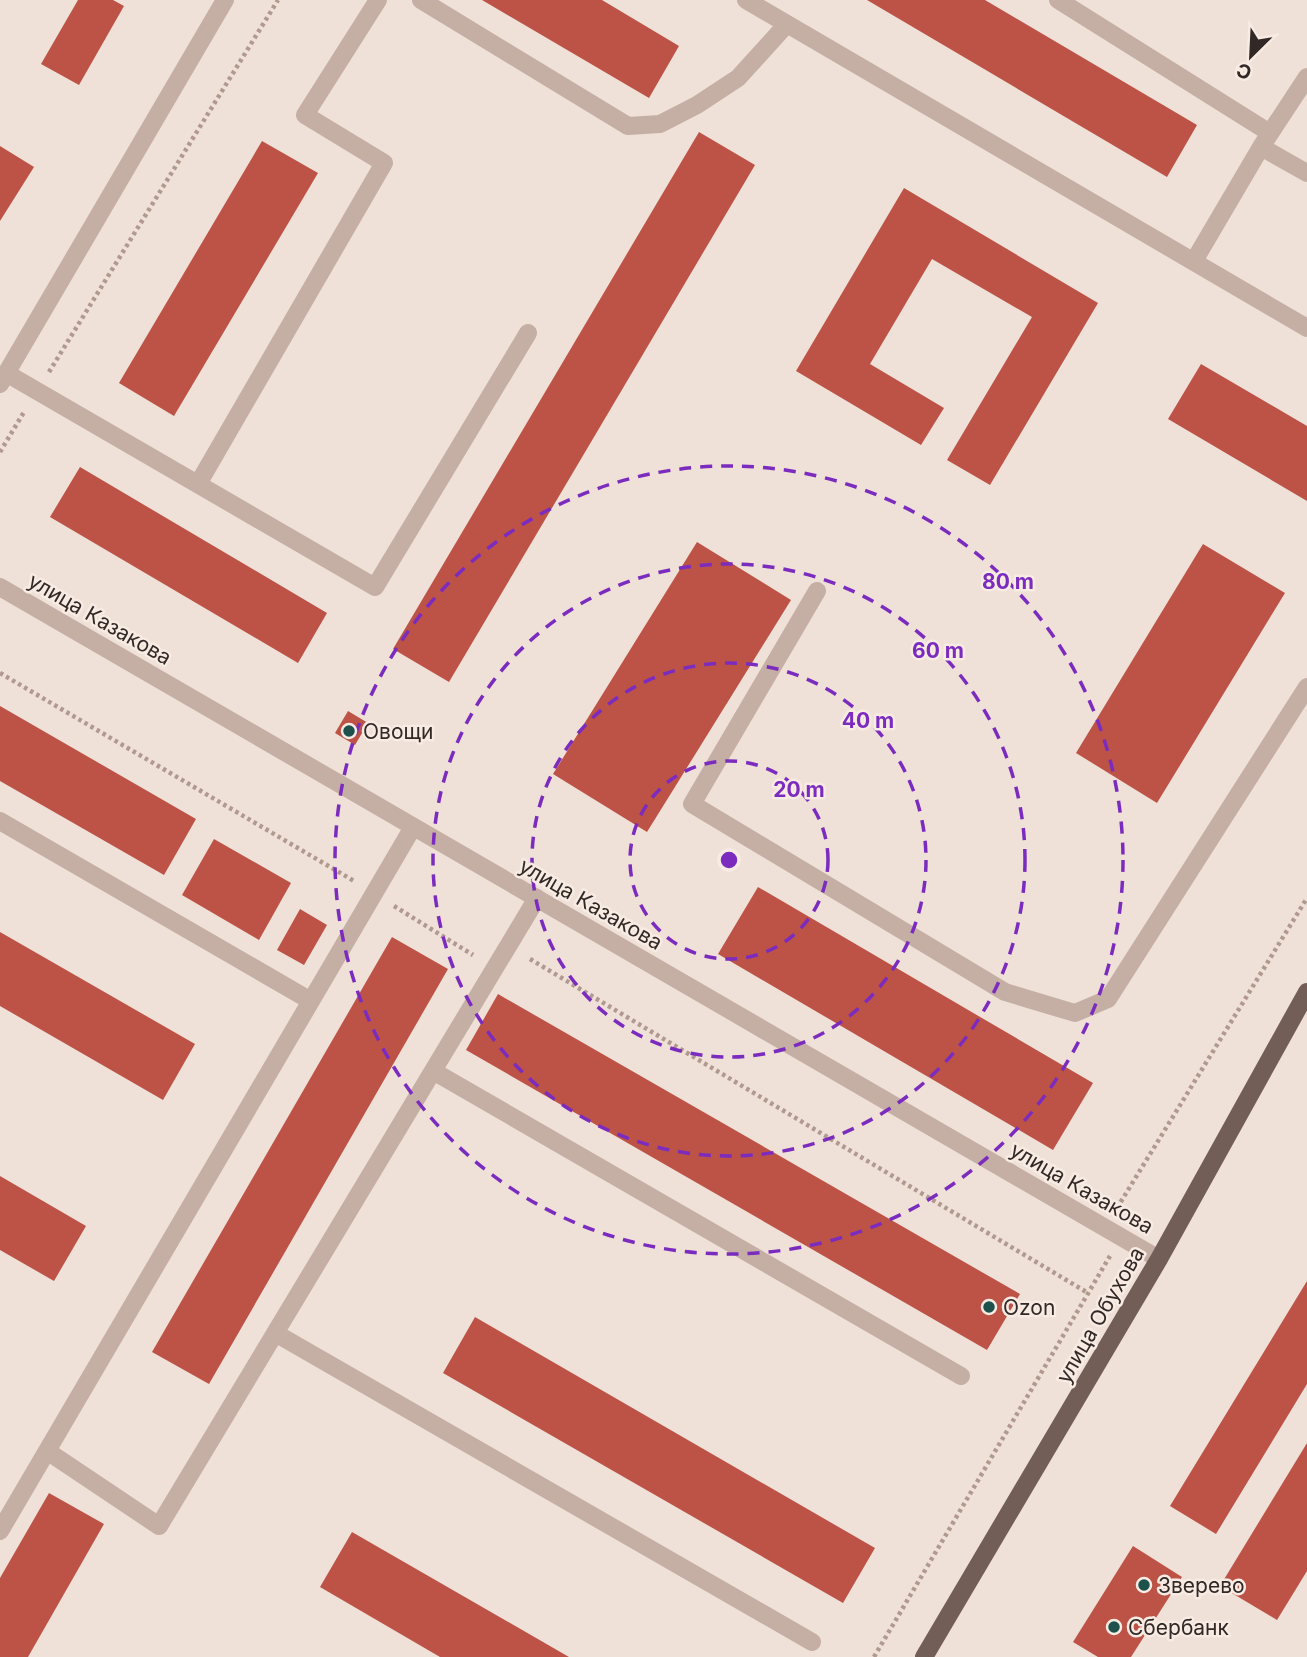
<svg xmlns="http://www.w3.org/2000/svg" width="1307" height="1657" font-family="Inter,sans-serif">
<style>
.building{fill:#bd5347}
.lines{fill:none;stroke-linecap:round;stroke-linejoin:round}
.path{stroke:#b1998f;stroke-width:4.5;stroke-dasharray:3.5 3.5;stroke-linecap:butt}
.minor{stroke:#c5afa5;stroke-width:18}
.major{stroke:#735d57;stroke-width:18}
.ring{fill:none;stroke:#7b2cbf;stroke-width:3.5;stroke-dasharray:12 9}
.poi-dot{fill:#1e504c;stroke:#f7ebe3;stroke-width:2.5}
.labels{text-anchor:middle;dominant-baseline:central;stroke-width:5;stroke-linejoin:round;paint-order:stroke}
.street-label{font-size:21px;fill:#322825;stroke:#f7ebe3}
.poi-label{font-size:21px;fill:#322825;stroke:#f7ebe3;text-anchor:start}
.centre{fill:#7b2cbf;stroke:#f7ebe3;stroke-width:3.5}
.ring-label{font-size:21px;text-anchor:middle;font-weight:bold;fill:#7b2cbf;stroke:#f7ebe3;stroke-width:5;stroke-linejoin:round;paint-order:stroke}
</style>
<rect width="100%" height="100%" fill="#efe1d7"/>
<path class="building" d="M 78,0 L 113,0 L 124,6 L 79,85 L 41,64 Z
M 482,0 L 602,0 L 679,46 L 649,98 Z
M 867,0 L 985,0 L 1197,125 L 1167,177 Z
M 699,132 L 755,165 L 449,682 L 393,649 Z
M 262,141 L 318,173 L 174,416 L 119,383 Z
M 0,146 L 34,167 L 0,221 Z
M 904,188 L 1098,303 L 990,485 L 947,460 L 1032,317 L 932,259 L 870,364 L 944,408 L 921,445 L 796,371 Z
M 1201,364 L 1307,426 L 1307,501 L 1168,419 Z
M 80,467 L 327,613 L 298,663 L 50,517 Z
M 697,542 L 791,600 L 647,832 L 553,774 Z
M 1203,544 L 1285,593 L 1157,803 L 1076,753 Z
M 0,706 L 196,819 L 164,875 L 0,781 Z
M 348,711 L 368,723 L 355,745 L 335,733 Z
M 214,839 L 291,883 L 259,940 L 182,895 Z
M 758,887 L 1093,1083 L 1053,1150 L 718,954 Z
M 300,909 L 327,925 L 304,965 L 277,950 Z
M 0,932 L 195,1044 L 163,1100 L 0,1006 Z
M 392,937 L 448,969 L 209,1384 L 152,1352 Z
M 498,994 L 1020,1294 L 987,1350 L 466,1050 Z
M 0,1176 L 86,1226 L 54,1281 L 0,1250 Z
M 1307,1281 L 1307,1384 L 1216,1534 L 1170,1506 Z
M 475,1317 L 875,1548 L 843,1603 L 443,1373 Z
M 1307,1443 L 1307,1571 L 1277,1620 L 1220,1586 Z
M 49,1493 L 104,1524 L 28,1657 L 0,1657 L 0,1578 Z
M 352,1532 L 569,1657 L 440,1657 L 320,1587 Z
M 1133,1546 L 1182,1577 L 1131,1657 L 1098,1657 L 1073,1642 Z"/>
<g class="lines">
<path class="path" d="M 49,372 L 278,0
M 0,452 L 24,412
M 0,673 L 354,881
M 394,906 L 473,955
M 530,959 L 1088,1293
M 1117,1208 L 1307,898
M 874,1657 L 1110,1256"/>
<path class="minor" d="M 421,0 L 628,126 L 660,124 L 697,105 L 738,78 L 787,24
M 746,0 L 1307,328
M 1058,0 L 1270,133
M 1261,147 L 1307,173
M 1194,261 L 1261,147 L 1307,77
M 6,373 L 375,587 L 528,333
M 0,384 L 225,0
M 198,484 L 384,163 L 305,115 L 378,0
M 0,587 L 1159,1259
M 817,591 L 692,804 L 1005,992 L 1075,1013 L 1108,999 L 1307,687
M 0,821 L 311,1001
M 433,1071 L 961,1376
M 275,1333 L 812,1642
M 47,1451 L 159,1526 L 537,898
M 0,1531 L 413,827"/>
<path class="major" d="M 924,1657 L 1159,1259 L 1307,992"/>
</g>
<g class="ring">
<circle cx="729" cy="860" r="99"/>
<circle cx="729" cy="860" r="197"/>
<circle cx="729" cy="860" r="296"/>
<circle cx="729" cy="860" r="394"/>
</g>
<g class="poi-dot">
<circle cx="349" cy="731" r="7"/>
<circle cx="989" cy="1307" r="7"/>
<circle cx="1144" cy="1585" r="7"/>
<circle cx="1114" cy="1627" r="7"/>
</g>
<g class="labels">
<g class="street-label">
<text transform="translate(100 619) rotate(30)">улица Казакова</text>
<text transform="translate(591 904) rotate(30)">улица Казакова</text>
<text transform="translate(1082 1188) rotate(30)">улица Казакова</text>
<text transform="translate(1100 1315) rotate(-60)">улица Обухова</text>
</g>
<g class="poi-label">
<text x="363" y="731">Овощи</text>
<text x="1003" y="1307">Ozon</text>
<text x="1158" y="1585">Зверево</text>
<text x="1128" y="1627">Сбербанк</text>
</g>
</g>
<circle cx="729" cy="860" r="10" class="centre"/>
<g class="ring-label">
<text x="1008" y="589">80 m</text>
<text x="938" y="658">60 m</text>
<text x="868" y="728">40 m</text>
<text x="799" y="797">20 m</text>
</g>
<g transform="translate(1251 56) rotate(204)" stroke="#f7ebe3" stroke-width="5" paint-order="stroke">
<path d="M0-5L12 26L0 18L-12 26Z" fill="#322825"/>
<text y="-10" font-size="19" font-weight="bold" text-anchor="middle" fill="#322825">С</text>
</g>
</svg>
